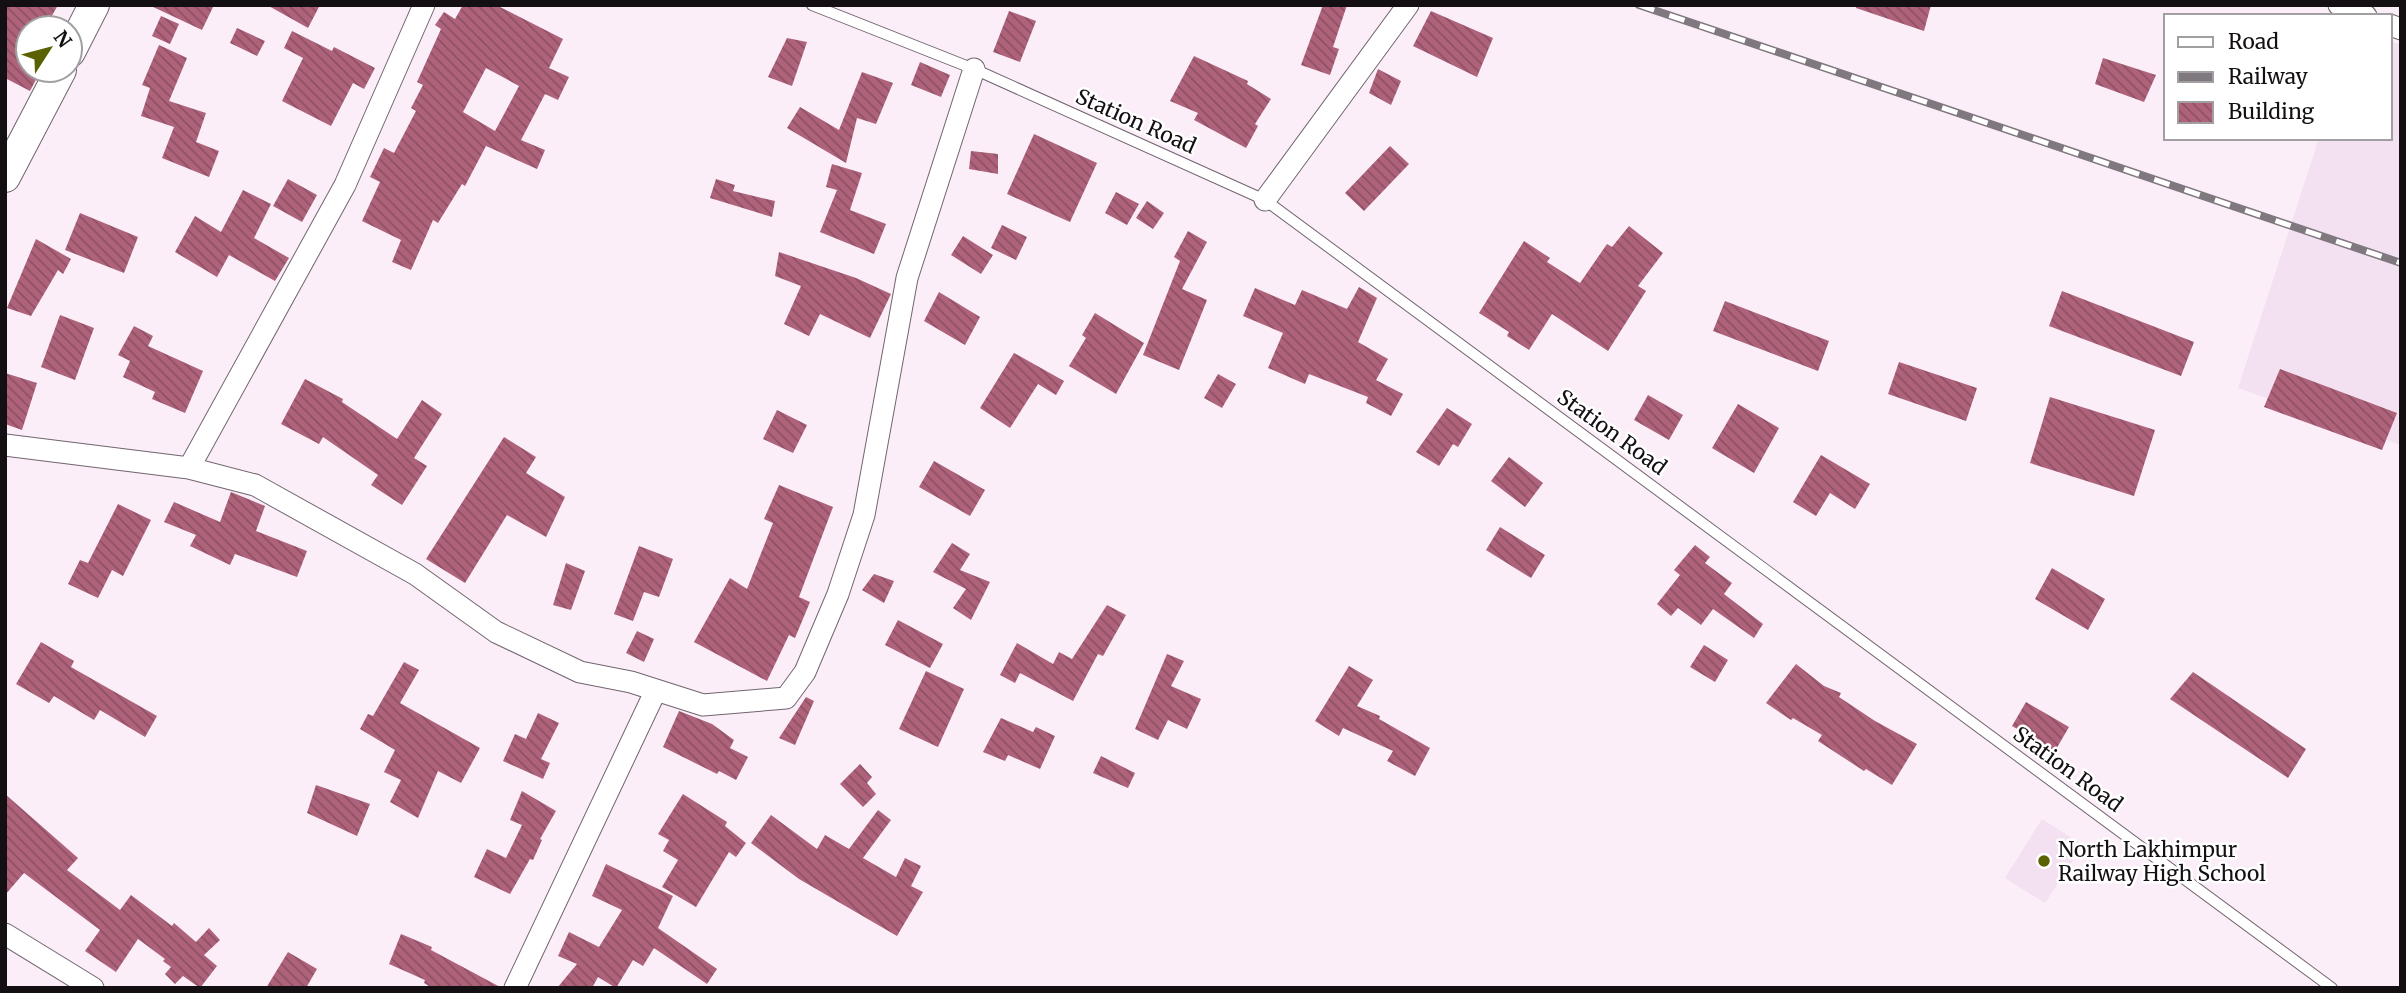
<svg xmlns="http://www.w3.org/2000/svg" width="2406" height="993" font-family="Merriweather,serif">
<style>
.built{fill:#f3e0f0}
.building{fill:url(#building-back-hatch);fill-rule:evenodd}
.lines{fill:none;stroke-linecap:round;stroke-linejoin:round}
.lane-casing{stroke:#71656f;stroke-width:12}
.street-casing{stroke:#71656f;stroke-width:23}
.secondary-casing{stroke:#71656f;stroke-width:32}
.lane{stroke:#fff;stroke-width:10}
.street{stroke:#fff;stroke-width:21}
.secondary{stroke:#fff;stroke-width:30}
.rail-casing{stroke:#80787f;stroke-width:8}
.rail{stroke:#fff;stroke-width:5;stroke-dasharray:16;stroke-linecap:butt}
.poi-dot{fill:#596100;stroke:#fff;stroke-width:2.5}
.labels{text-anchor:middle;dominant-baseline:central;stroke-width:5;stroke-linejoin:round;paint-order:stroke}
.street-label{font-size:21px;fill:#130f13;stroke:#fff}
.poi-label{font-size:21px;fill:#130f13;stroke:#fff;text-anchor:start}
</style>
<defs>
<pattern id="building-back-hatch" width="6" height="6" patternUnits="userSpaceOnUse" patternTransform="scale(1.75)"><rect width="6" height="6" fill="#af637b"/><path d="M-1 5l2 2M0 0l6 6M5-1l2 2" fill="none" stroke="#8d5064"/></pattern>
</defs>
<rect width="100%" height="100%" fill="#fbeef9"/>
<path class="built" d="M 2390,41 L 2401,45 L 2401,445 L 2238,388 L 2319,138 L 2390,138 Z
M 2042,819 L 2083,845 L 2045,903 L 2005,878 Z"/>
<path class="building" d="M 5,5 L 58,5 L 45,28 L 28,28 L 28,70 L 41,70 L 30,91 L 5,78 Z
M 149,5 L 214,5 L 202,30 Z
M 267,5 L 320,5 L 308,28 Z
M 463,5 L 496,5 L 563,39 L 549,68 L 569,77 L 558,100 L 545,94 L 521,140 L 545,150 L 537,169 L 486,146 L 465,186 L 462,184 L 438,223 L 433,220 L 411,270 L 392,262 L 401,240 L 362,221 L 380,182 L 370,177 L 384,148 L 394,153 L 416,111 L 411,108 L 423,85 L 417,82 L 441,29 L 435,25 L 444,12 L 455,19 ZM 486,68 L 519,86 L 495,131 L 463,112 Z
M 1323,5 L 1347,5 L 1333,47 L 1339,49 L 1330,75 L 1301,65 Z
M 1857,5 L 1931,5 L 1924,31 L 1856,8 Z
M 1009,11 L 1036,21 L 1020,62 L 993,52 Z
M 1431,11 L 1493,38 L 1477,77 L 1413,46 Z
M 161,16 L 179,24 L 170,44 L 152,36 Z
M 237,28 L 265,41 L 257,56 L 230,43 Z
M 292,31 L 332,51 L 334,47 L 375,68 L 364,89 L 353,83 L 331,126 L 282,101 L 303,58 L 284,48 Z
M 787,38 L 807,42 L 792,86 L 768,77 Z
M 159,45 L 187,58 L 169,101 L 206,113 L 196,142 L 219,151 L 209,177 L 162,158 L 174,127 L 141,116 L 150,88 L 142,85 Z
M 1194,56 L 1248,81 L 1247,84 L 1271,99 L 1255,124 L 1258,126 L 1246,148 L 1194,120 L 1198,113 L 1170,101 Z
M 2103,58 L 2156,75 L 2144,102 L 2095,84 Z
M 920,62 L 950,75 L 941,97 L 911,85 Z
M 1378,69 L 1401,81 L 1391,105 L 1369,93 Z
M 862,72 L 893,83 L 876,124 L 857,118 L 846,163 L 787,128 L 800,107 L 839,130 Z
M 1034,134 L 1097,163 L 1070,222 L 1007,194 Z
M 1390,146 L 1409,164 L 1364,211 L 1345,193 Z
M 971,151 L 998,154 L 998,174 L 969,169 Z
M 832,164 L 862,173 L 850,210 L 886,224 L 874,254 L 820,232 L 837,190 L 826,187 Z
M 288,179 L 317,195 L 302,222 L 273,206 Z
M 716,179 L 735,185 L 733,191 L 775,201 L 772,217 L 710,198 Z
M 243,190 L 271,204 L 254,238 L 289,258 L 275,281 L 229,255 L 217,277 L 175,252 L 195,216 L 221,232 Z
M 1116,192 L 1139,204 L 1127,225 L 1105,213 Z
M 1147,201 L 1164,213 L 1153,229 L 1136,218 Z
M 80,213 L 138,237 L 124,273 L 65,250 Z
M 1002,225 L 1027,237 L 1016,260 L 991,248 Z
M 1629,226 L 1663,253 L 1638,286 L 1646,291 L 1608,351 L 1552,314 L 1529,350 L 1507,336 L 1509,332 L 1479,313 L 1524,241 L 1550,258 L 1547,262 L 1580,283 L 1607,244 L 1612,247 Z
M 1188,231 L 1207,242 L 1182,289 L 1207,300 L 1179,370 L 1143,355 L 1180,261 L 1174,257 Z
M 963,236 L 993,255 L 981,274 L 951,255 Z
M 36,239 L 71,259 L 63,274 L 58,270 L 31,316 L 7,308 Z
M 779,252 L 856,278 L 891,294 L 870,338 L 820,314 L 809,336 L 784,324 L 801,286 L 775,276 Z
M 1359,287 L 1377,298 L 1358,342 L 1388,359 L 1376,380 L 1403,394 L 1391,416 L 1366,403 L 1368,397 L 1309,374 L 1305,384 L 1268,368 L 1283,333 L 1243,316 L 1255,288 L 1295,305 L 1302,290 L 1347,309 Z
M 2062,291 L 2194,342 L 2181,376 L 2049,326 Z
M 939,292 L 980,317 L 965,345 L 924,321 Z
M 1725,301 L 1829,341 L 1818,371 L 1713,331 Z
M 1095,313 L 1144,343 L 1116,394 L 1069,366 L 1086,338 L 1082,335 Z
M 60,315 L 94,328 L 75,380 L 41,367 Z
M 134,326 L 153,336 L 148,346 L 203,371 L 185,413 L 152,399 L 155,392 L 123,377 L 130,361 L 118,355 Z
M 1014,353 L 1064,381 L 1056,395 L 1038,384 L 1010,428 L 980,408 Z
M 1899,362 L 1977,388 L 1966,421 L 1888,394 Z
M 2280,369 L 2397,413 L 2382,450 L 2264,407 Z
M 5,373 L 37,383 L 22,430 L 5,424 Z
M 1218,374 L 1236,384 L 1222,408 L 1204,398 Z
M 305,379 L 343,399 L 342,402 L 397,439 L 422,400 L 442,414 L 414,458 L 427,466 L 402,505 L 371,485 L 378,475 L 323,437 L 319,444 L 281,424 Z
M 1648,395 L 1683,415 L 1669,440 L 1634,420 Z
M 2050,397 L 2155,430 L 2134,496 L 2030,463 Z
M 1738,404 L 1779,428 L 1754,473 L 1712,448 Z
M 1447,408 L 1472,424 L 1458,447 L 1453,444 L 1439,466 L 1416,452 Z
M 777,410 L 807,425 L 793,453 L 763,439 Z
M 504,437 L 536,457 L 526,473 L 565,497 L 546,537 L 507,515 L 465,583 L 426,559 Z
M 1821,455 L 1870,484 L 1855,509 L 1830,493 L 1816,516 L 1793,502 Z
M 1509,457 L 1543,483 L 1525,507 L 1491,481 Z
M 934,461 L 985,490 L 970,516 L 919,487 Z
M 779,485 L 833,507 L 799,597 L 810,602 L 795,638 L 789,635 L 767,681 L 694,642 L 730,578 L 747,589 L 773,523 L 764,519 Z
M 231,492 L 265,506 L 256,531 L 307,551 L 297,577 L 235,554 L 230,565 L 190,546 L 196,535 L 164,522 L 174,502 L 220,522 Z
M 118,504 L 151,520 L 123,576 L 112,570 L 98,598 L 68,584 L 80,560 L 88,563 Z
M 1500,527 L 1545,555 L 1531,578 L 1486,550 Z
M 952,543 L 970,554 L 960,570 L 990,582 L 971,620 L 953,608 L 966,589 L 933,572 Z
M 1695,545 L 1710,557 L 1705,563 L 1732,583 L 1724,594 L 1763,624 L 1754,638 L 1713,609 L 1701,625 L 1678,608 L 1671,616 L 1657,604 L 1680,575 L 1674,570 Z
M 639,546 L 673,559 L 659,597 L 644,592 L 633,621 L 614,614 Z
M 566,563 L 585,571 L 571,610 L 553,605 Z
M 2052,568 L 2105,599 L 2088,630 L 2035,599 Z
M 874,574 L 894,581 L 884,603 L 862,590 Z
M 1107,605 L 1126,615 L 1103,656 L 1098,654 L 1073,701 L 1020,673 L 1015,683 L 1000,675 L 1017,643 L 1053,664 L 1059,652 L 1072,659 Z
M 898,620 L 943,644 L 930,668 L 885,645 Z
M 637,631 L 654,639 L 644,662 L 626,653 Z
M 41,642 L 74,661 L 71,667 L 157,716 L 145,737 L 100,710 L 94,720 L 54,696 L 49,703 L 16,684 Z
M 1704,645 L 1728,660 L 1715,682 L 1690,667 Z
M 1167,654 L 1184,661 L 1171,686 L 1201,699 L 1187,729 L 1168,720 L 1158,740 L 1135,729 Z
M 404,662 L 419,670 L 400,703 L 480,748 L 461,783 L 438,771 L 418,818 L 390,802 L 401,780 L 384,772 L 395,750 L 360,729 L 368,714 L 373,716 Z
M 1796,664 L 1824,686 L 1841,693 L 1839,697 L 1875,721 L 1917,744 L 1892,785 L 1866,769 L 1864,771 L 1818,741 L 1822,735 L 1793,718 L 1791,720 L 1766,703 Z
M 1349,666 L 1373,680 L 1357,706 L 1380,716 L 1379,719 L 1430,748 L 1415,776 L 1387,761 L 1393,751 L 1343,728 L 1339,736 L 1315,721 Z
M 926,671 L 964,689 L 938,747 L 899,729 Z
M 2193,672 L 2306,749 L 2288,778 L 2170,699 Z
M 806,697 L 814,701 L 795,745 L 779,738 Z
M 2026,702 L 2069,727 L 2055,751 L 2012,726 Z
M 679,711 L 712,724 L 734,740 L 730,748 L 748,757 L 736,780 L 719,771 L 717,774 L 663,747 Z
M 538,713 L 559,723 L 541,759 L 550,763 L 543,779 L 503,761 L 515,734 L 526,739 Z
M 1001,718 L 1033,732 L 1036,727 L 1055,736 L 1040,769 L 1008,755 L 1005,761 L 983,752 Z
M 1101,756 L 1135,773 L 1128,788 L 1093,773 Z
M 860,764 L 872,777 L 867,783 L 876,794 L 863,807 L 840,784 Z
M 316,785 L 370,804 L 357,836 L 307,813 Z
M 522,791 L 556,811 L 540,839 L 542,840 L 533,860 L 530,859 L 510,894 L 474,877 L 487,849 L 506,858 L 522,825 L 510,820 Z
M 5,794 L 78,858 L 67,870 L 120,910 L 131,895 L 172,926 L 174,923 L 196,942 L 209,928 L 220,940 L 204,955 L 217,966 L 200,988 L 183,976 L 175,984 L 165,974 L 171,967 L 163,961 L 165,959 L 138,939 L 116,972 L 85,951 L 100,930 L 24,873 L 5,895 Z
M 683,794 L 727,822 L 725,826 L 746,843 L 736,857 L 729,852 L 696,907 L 662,887 L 678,860 L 663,851 L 669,840 L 658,834 Z
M 878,810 L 891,820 L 863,858 L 896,877 L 905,858 L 921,866 L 911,886 L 923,892 L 897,936 L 799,879 L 751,843 L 771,815 L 817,849 L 825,835 L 849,849 Z
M 606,864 L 673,896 L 658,928 L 717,969 L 707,984 L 654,948 L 643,966 L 633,960 L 616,988 L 598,977 L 592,988 L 557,988 L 577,964 L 558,956 L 569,932 L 599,947 L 622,910 L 592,896 Z
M 401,934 L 432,947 L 431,950 L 502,988 L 432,988 L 424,983 L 425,980 L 389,964 Z
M 288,952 L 317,969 L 306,988 L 266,988 Z"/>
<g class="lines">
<g class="lane-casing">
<path id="lane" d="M 812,5 L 974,69 L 1265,200 L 2332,988"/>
</g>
<g class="street-casing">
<path id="street" d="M 2339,5 L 2366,16
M 2390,25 L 2401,29
M 1265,200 L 1408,5
M 5,445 L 189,468 L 255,485 L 415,574 L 496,632 L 580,672 L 631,682 L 703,705 L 786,698 L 805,672 L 838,594 L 864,515 L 907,278 L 974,69
M 189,468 L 345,185 L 424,5
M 5,934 L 93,988
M 515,988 L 656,690"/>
</g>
<g class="secondary-casing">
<path id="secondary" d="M 70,52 L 94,5
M 5,177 L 61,70"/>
</g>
<use href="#lane" class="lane"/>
<use href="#street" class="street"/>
<use href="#secondary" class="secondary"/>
<g class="rail-casing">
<path id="rail" d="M 1639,5 L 2401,263"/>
</g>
<use href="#rail" class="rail"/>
</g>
<circle class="poi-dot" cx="2044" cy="861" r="7"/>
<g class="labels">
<g class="street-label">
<text transform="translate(1136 121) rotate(24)">Station Road</text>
<text transform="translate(1612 432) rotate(36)">Station Road</text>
<text transform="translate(2068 769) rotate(36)">Station Road</text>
</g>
<g class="poi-label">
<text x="2058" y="849">North Lakhimpur<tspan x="2058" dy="24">Railway High School</tspan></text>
</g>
</g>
<rect width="2406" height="993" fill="none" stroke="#130f13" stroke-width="14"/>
<rect x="2164" y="14" width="228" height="126" fill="#ffffff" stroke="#a19fa1" stroke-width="2"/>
<rect x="2178" y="37" width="35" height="10" fill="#ffffff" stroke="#a19fa1" stroke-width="2"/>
<text x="2228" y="49" font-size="21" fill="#130f13">Road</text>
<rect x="2178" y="72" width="35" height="10" fill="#80787f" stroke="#a19fa1" stroke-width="2"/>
<text x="2228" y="84" font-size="21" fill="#130f13">Railway</text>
<rect x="2178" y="102" width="35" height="21" fill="url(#building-back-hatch)" stroke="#a19fa1" stroke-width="2"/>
<text x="2228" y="119" font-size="21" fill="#130f13">Building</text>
<g transform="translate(49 49) rotate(54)"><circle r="33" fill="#ffffff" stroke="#a19fa1" stroke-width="2"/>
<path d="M0-5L12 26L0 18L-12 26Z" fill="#596100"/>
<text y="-10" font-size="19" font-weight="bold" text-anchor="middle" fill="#130f13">N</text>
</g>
</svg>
